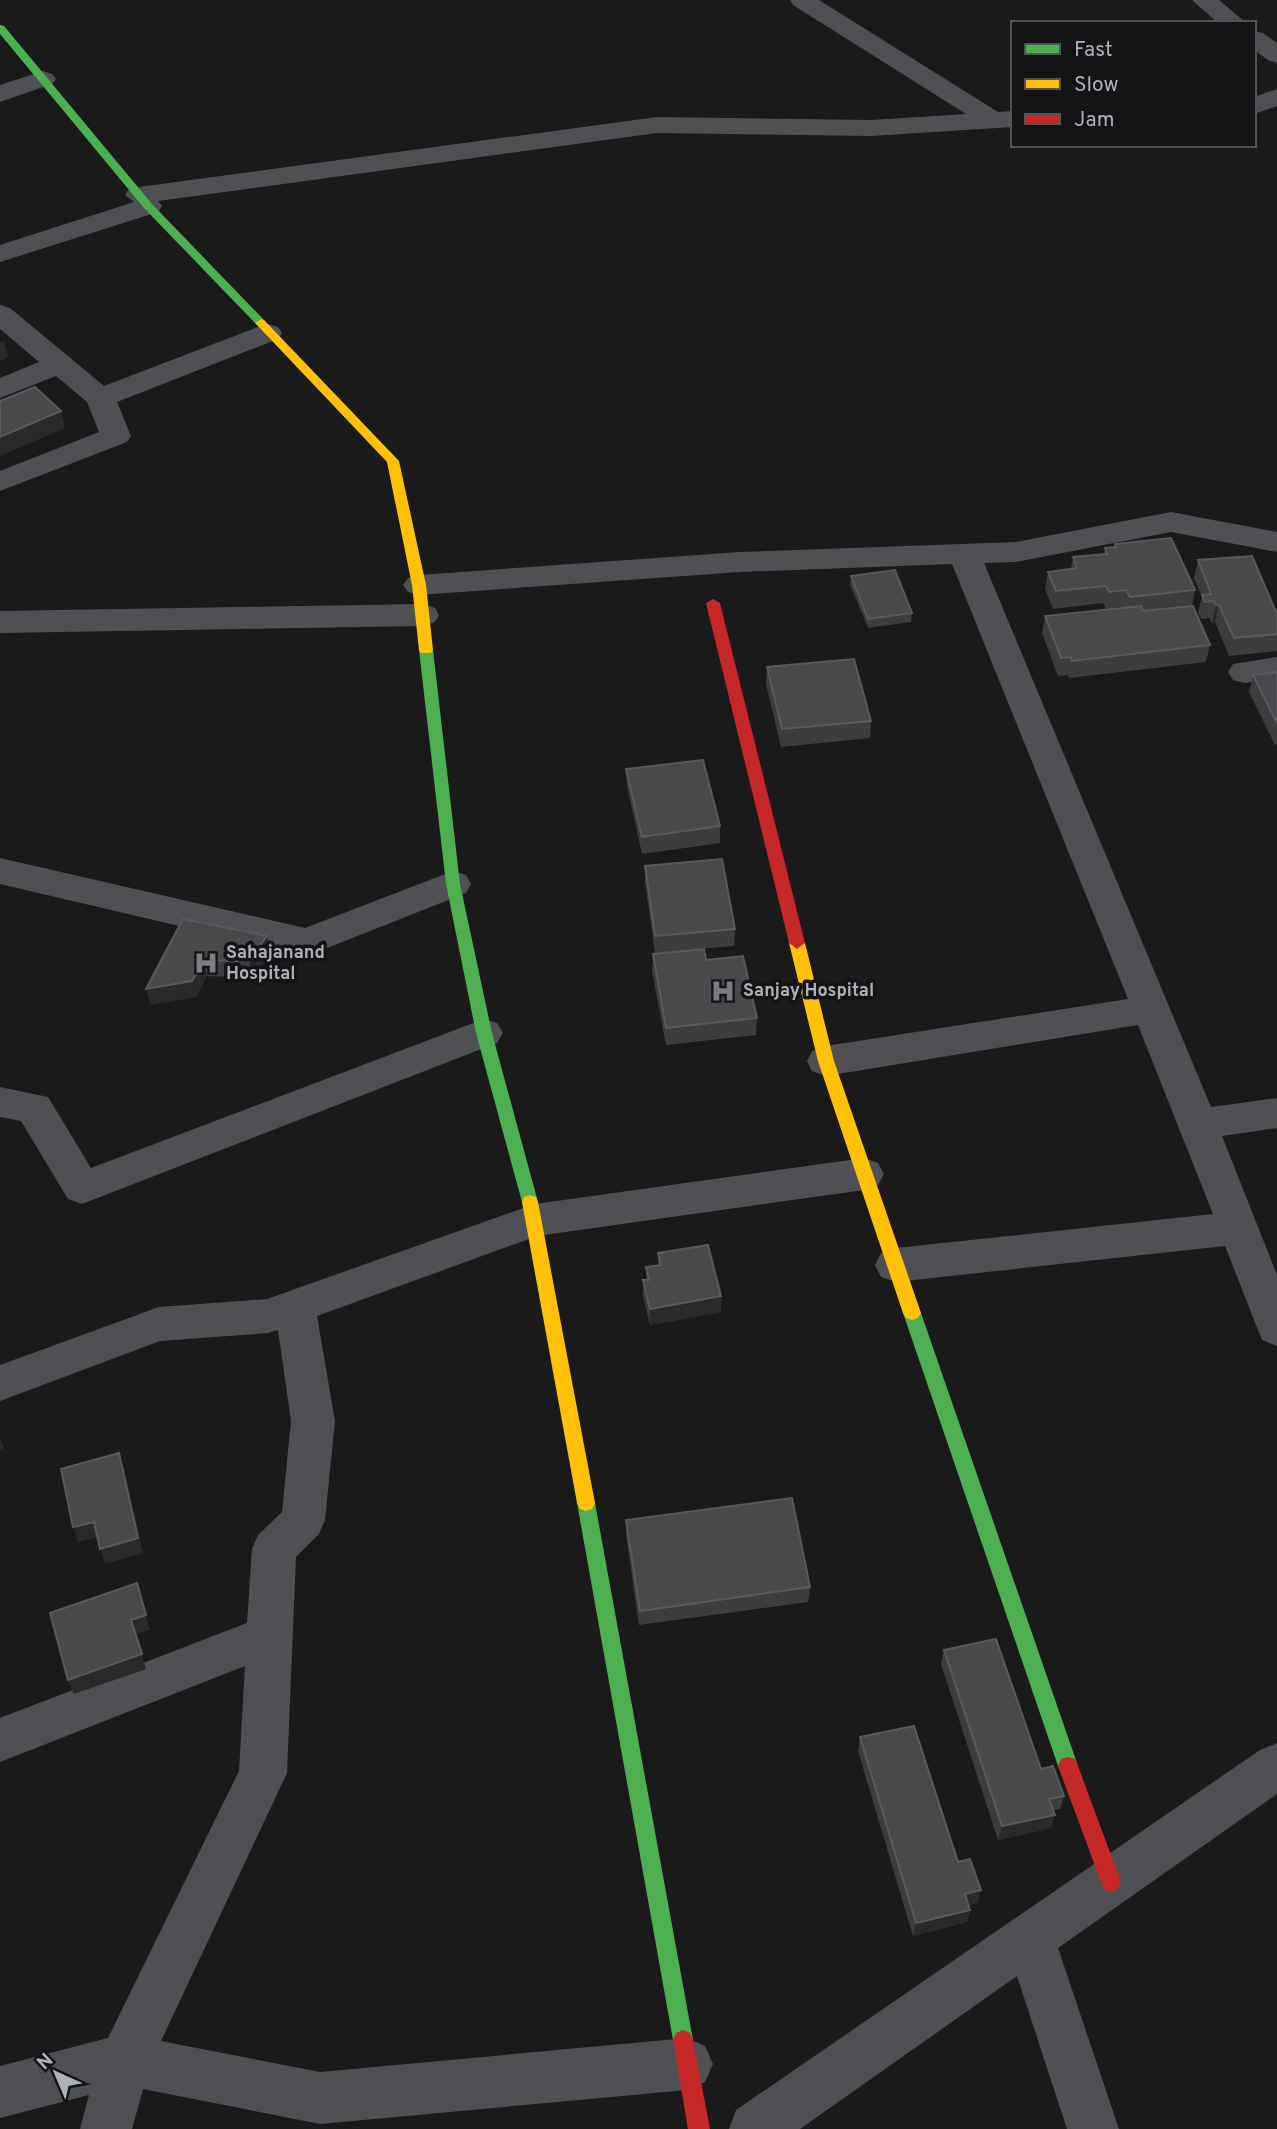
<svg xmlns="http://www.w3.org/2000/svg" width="1277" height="2129" font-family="Overpass,sans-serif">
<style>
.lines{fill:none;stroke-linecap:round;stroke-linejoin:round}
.street{fill:#4f5053;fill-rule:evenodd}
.fast{fill:#4caf50;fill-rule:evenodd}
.slow{fill:#ffc107;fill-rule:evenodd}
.jam{fill:#c62828;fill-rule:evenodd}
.wall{fill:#3c3d3e}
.shaded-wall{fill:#2a2a2a}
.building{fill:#49494b;stroke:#585a5d;stroke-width:2}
.labels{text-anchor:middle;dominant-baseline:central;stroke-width:7;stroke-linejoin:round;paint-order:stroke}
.poi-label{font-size:18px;font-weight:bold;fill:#adb2b9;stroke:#141416;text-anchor:start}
</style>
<rect width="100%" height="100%" fill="#1a1a1a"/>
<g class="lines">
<path class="street" d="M 790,0 L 819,0 L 998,112 L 1013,111 L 1013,127 L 871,136 L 657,133 L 158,201 L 162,206 L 158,212 L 0,262 L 0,245 L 134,202 L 125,195 L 129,189 L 139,187 L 657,117 L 871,120 L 966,114 L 793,5 Z
M 1192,0 L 1219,0 L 1246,23 L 1218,23 Z
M 1254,31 L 1263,33 L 1277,43 L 1277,63 L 1268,60 L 1254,50 Z
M 43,71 L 52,74 L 56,79 L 52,84 L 0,102 L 0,85 Z
M 1277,89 L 1277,106 L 1254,114 L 1254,97 Z
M 0,305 L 10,308 L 104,386 L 258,327 L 268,324 L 278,327 L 282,333 L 278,339 L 117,402 L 131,436 L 127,442 L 0,491 L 0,471 L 99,432 L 87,402 L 56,376 L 0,398 L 0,378 L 39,362 L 0,329 Z
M 1171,512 L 1277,532 L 1277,552 L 1171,532 L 1016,562 L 984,563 L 1211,1107 L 1277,1098 L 1277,1128 L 1222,1136 L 1277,1275 L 1277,1346 L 1262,1340 L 1225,1246 L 896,1282 L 881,1277 L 875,1265 L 881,1253 L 896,1248 L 1213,1214 L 1138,1025 L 826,1076 L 812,1071 L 807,1061 L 812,1051 L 826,1046 L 1128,999 L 952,564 L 740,572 L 419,595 L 408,592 L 403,585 L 408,578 L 419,575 L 740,552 L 1016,542 Z
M 423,604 L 435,608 L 439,615 L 435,622 L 423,626 L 0,633 L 0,611 Z
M 1277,657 L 1277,679 L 1245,683 L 1233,680 L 1228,672 L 1233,664 Z
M 0,858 L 305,928 L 453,871 L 466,875 L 471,884 L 466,893 L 307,956 L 0,884 Z
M 484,1019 L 497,1023 L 503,1033 L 497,1043 L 82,1204 L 68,1199 L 21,1121 L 0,1117 L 0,1087 L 48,1097 L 91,1168 Z
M 864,1158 L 878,1163 L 884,1174 L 878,1185 L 864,1190 L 537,1236 L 317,1316 L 335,1421 L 325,1520 L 319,1534 L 296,1557 L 287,1773 L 161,2041 L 320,2072 L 687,2038 L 705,2046 L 713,2064 L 705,2082 L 687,2090 L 320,2124 L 143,2089 L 132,2129 L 80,2129 L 89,2095 L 0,2118 L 0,2066 L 108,2038 L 239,1771 L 245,1666 L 0,1762 L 0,1718 L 247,1623 L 252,1549 L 258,1535 L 282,1512 L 291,1421 L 278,1330 L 268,1333 L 160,1341 L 0,1401 L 0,1365 L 159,1307 L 267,1299 L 535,1204 Z
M 1277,1743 L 1277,1794 L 1058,1948 L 1119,2129 L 1067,2129 L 1017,1976 L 800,2129 L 729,2129 L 736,2110 L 1260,1750 Z"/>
<path class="fast" d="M 0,25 L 4,26 L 152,204 L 265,321 L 265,325 L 257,325 L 144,208 L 0,34 Z
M 426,646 L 433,650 L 460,884 L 492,1033 L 538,1202 L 536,1207 L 524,1207 L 522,1202 L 476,1033 L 446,884 L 419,650 Z
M 912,1306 L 918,1308 L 921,1313 L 1078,1766 L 1075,1773 L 1068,1775 L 1061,1773 L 1058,1766 L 903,1313 L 906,1308 Z
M 586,1495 L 592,1497 L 595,1503 L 693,2040 L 690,2047 L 683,2050 L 676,2047 L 673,2040 L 577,1503 L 580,1497 Z"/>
<path class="slow" d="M 261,319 L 265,321 L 399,461 L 426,585 L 433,650 L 431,653 L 421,653 L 419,650 L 412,585 L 387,462 L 257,325 L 255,323 Z
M 797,937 L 805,943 L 834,1061 L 921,1313 L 918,1318 L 912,1320 L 906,1318 L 903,1313 L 818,1061 L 789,943 Z
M 530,1195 L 536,1197 L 538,1202 L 595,1503 L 592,1509 L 586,1511 L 580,1509 L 577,1503 L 522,1202 L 524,1197 Z"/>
<path class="jam" d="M 713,599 L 720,603 L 805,943 L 797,949 L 789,943 L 706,603 Z
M 1068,1757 L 1075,1759 L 1078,1766 L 1121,1882 L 1118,1889 L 1111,1892 L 1104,1889 L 1101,1882 L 1058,1766 L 1061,1759 Z
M 683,2030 L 690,2033 L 693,2040 L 710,2129 L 688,2129 L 673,2040 L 676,2033 Z"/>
</g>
<path class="wall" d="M 1115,544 L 1195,590 L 1192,606 L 1210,645 L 1206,662 L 1069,678 L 1068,675 L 1058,676 L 1042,633 L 1045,616 L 1124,608 L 1123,607 L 1106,609 L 1103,603 L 1053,609 L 1045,589 L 1048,572 L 1071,569 L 1073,557 L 1104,554 L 1105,548 L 1114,547 Z
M 1198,560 L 1277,611 L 1277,651 L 1229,656 L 1215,622 L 1212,623 L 1209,618 L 1201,619 L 1198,612 L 1202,597 L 1194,578 Z
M 851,576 L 912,613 L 911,622 L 868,628 L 850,584 Z
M 767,667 L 871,721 L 870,738 L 781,747 L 766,684 Z
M 1277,672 L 1277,744 L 1275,745 L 1249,692 L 1253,675 Z
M 626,769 L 720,826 L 720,843 L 642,854 L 627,786 Z
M 645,866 L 735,929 L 734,946 L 655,953 L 645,883 Z
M 183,919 L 270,953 L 253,978 L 207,976 L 196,997 L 150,1005 Z
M 653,954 L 706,960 L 757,1018 L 756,1035 L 666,1045 L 652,971 Z
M 658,1253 L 721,1296 L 721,1312 L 650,1325 L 643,1296 L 643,1280 L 646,1280 L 646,1267 L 658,1266 Z
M 626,1520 L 810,1587 L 808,1602 L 639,1625 L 626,1535 Z
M 944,1650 L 1041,1769 L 1064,1796 L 1060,1809 L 1053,1810 L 1055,1815 L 1051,1828 L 998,1840 L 941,1664 Z
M 860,1737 L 977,1903 L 969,1905 L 970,1910 L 967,1922 L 913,1936 L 858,1751 Z"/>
<path class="shaded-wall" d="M 4,340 L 8,357 L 0,361 L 0,342 Z
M 61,411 L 65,428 L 0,456 L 0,437 Z
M 1216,605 L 1219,605 L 1215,622 L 1212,623 Z
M 267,936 L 270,953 L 253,978 L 249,961 Z
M 204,960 L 207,976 L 196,997 L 150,1005 L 146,989 Z
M 721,1296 L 721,1312 L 650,1325 L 650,1309 Z
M 0,1437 L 4,1448 L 0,1450 Z
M 119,1453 L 124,1468 L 143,1553 L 105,1564 L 100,1549 Z
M 94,1522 L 99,1537 L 78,1542 L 73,1527 Z
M 137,1583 L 150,1630 L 136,1634 L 146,1669 L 74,1694 L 68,1680 L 131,1620 Z
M 1055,1815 L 1051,1828 L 998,1840 L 1002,1826 Z
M 981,1890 L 977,1903 L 961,1907 L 965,1894 Z
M 970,1910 L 967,1922 L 913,1936 L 916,1923 Z"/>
<path class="building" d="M 35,387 L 61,411 L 0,437 L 0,401 Z
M 1171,538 L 1195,590 L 1130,597 L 1126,590 L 1109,592 L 1106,586 L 1056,591 L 1048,572 L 1077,568 L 1073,557 L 1107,554 L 1105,548 L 1116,547 L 1115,544 Z
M 1252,556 L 1276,612 L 1277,611 L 1277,634 L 1234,638 L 1219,605 L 1216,605 L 1213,601 L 1205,602 L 1202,595 L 1211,594 L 1198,560 Z
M 895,570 L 912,613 L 868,619 L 851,576 Z
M 1141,606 L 1143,611 L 1193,606 L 1210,645 L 1072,661 L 1071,657 L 1061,658 L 1045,616 Z
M 854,659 L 871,721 L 782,729 L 767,667 Z
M 1277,672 L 1277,723 L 1253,675 Z
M 703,760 L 720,826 L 642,837 L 626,769 Z
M 722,859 L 735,929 L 655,936 L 645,866 Z
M 183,919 L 267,936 L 249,961 L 204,960 L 192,981 L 146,989 Z
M 704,949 L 706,960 L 743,956 L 757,1018 L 666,1028 L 653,954 Z
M 708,1245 L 721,1296 L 650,1309 L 643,1280 L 649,1280 L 646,1267 L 661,1265 L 658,1253 Z
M 119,1453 L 138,1538 L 100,1549 L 94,1522 L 73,1527 L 61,1469 Z
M 792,1498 L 810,1587 L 640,1611 L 626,1520 Z
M 137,1583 L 146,1615 L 131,1620 L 142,1654 L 68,1680 L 50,1613 Z
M 996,1639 L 1041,1769 L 1053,1766 L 1064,1796 L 1049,1799 L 1055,1815 L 1002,1826 L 944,1650 Z
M 914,1726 L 958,1862 L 970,1859 L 981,1890 L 965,1894 L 970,1910 L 916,1923 L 860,1737 Z"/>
<defs>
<g id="hospital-bare" transform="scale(1.89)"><path d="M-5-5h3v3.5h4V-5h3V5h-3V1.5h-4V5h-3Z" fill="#7a7d81" stroke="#141416" stroke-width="2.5" paint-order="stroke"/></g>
</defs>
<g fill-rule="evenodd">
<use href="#hospital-bare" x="206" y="963"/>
<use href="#hospital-bare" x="723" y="991"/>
</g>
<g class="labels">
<g class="poi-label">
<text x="226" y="953">Sahajanand<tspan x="226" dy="21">Hospital</tspan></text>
<text x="743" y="991">Sanjay Hospital</text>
</g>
</g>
<rect x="1011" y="21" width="245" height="126" fill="#141416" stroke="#515357" stroke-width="2"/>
<rect x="1025" y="44" width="35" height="10" fill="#4caf50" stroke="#515357" stroke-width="2"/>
<text x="1074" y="56" font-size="21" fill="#adb2b9">Fast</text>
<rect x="1025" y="79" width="35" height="10" fill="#ffc107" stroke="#515357" stroke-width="2"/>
<text x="1074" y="91" font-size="21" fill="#adb2b9">Slow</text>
<rect x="1025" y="114" width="35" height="10" fill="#c62828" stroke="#515357" stroke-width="2"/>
<text x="1074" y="126" font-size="21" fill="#adb2b9">Jam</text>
<g transform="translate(56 2073) rotate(316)" stroke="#141416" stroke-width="5" paint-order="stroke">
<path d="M0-5L12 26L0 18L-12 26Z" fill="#adb2b9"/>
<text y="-10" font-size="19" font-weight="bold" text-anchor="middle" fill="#adb2b9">N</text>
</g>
</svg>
